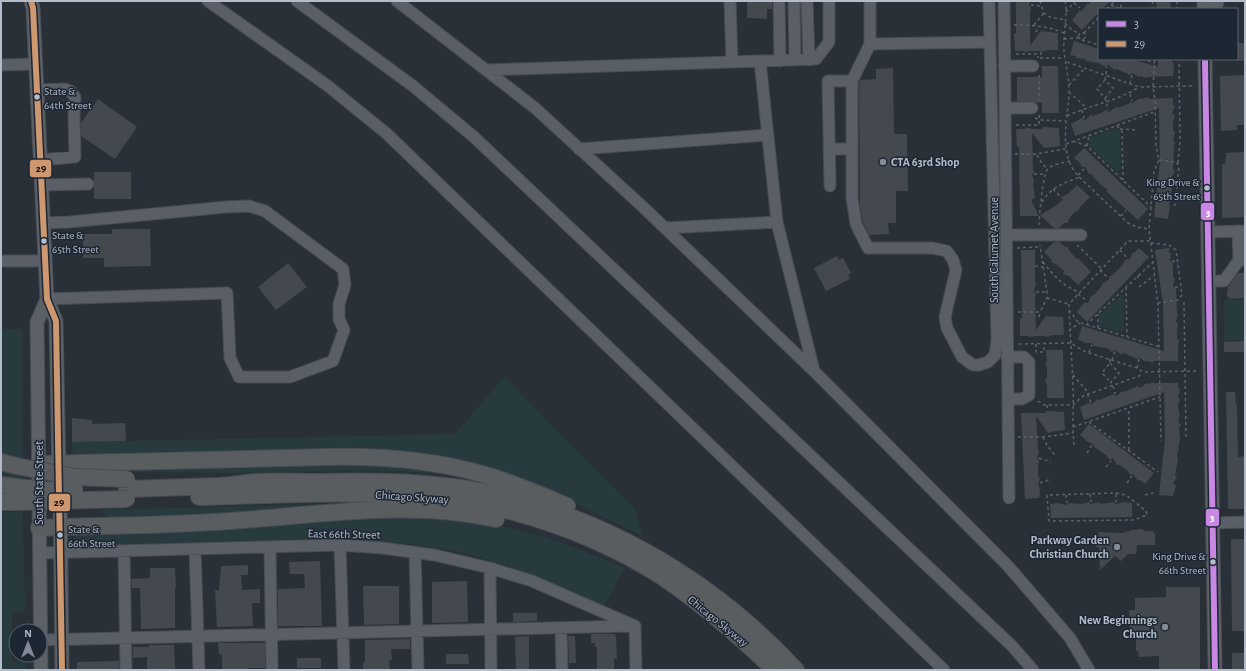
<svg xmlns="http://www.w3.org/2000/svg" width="1246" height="671" font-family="'Alegreya Sans',sans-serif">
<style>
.green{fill:#273a3e}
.building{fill:#444950}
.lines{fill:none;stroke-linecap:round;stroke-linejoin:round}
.minor-casing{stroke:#484c53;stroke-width:13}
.major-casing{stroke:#484c55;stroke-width:15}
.highway-casing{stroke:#474c53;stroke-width:18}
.path{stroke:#5d636a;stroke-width:1.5;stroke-dasharray:3 3;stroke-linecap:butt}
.minor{stroke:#5a5e66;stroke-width:11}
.major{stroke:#5c6168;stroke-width:13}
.highway{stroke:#5a5d60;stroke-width:16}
.highway-bridge-casing{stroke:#474c53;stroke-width:18;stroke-linecap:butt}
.highway-bridge{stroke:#5a5d60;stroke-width:16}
.bus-1-casing{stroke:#1d2633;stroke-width:9}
.bus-2-casing{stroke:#1d2633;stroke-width:9}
.bus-1{stroke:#c787e3;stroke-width:6}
.bus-2{stroke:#cd976f;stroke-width:6}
.bus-dot{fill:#b4bcc9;stroke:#1d2633;stroke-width:1.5}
.poi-dot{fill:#848b96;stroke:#1d2633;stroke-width:1.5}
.labels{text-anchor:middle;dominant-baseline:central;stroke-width:3;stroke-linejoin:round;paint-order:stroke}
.bus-label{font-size:11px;fill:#b4bcc9;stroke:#1d2633;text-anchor:start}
.poi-label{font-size:12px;font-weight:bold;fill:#b4bcc9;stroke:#1d2633;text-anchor:end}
.street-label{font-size:12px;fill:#b4bcc9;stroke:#1d2633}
.line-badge{stroke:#1d2633;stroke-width:1.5}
.badge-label{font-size:11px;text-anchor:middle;font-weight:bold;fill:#fff}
.pale-badge-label{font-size:11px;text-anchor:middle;font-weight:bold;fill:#111}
</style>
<rect width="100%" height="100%" fill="#2a3038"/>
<path class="green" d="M 1117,128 L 1120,132 L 1121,168 L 1116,171 L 1090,146 L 1090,137 Z
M 1123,293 L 1124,330 L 1120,332 L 1099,326 L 1099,316 Z
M 1224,300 L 1245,300 L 1245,340 L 1224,341 Z
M 1,329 L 22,329 L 23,461 L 1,454 Z
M 504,377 L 635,509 L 642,536 L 592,511 L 537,487 L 482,468 L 80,457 L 72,452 L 72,442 L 455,434 Z
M 358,463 L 439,471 L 438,474 C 389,469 339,471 289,472 C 236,473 184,473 131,472 L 131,470 Z
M 1,468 L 23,474 L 23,480 L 1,477 Z
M 358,503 L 199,516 L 108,519 L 101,510 Z
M 1,512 L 23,512 L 25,611 L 12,612 L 12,661 L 26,662 L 25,670 L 1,670 Z
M 400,516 C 425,518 451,518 476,521 C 528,529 577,547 624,568 L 604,607 L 514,568 L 461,552 L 412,544 L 333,539 L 80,545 L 80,543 L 74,543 L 75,532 Z"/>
<path class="building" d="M 747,1 L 772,1 L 772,9 L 767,9 L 767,19 L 747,18 Z
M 1016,1 L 1030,1 L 1029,5 L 1031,7 L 1030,13 L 1030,46 L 1041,31 L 1058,33 L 1058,50 L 1048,50 L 1041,52 L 1041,51 L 1030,51 L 1025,52 L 1024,51 L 1015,51 L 1014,33 L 1016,33 Z
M 1091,1 L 1110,1 L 1102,9 L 1099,9 L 1099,12 L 1082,30 L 1072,20 L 1080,10 L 1082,11 L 1087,4 L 1089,4 Z
M 1156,1 L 1170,1 L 1171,9 L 1157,9 Z
M 1074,41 L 1099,49 L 1099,59 L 1132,59 L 1158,67 L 1158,59 L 1172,59 L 1172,62 L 1174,64 L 1173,76 L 1148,77 L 1147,78 L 1141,76 L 1139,77 L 1132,73 L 1130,75 L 1117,69 L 1115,70 L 1108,65 L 1105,67 L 1099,63 L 1086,61 L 1086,59 L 1076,58 L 1076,56 L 1070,55 Z
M 1237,43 L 1245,43 L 1245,61 L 1237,61 Z
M 1042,66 L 1058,66 L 1059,113 L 1042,113 L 1042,103 L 1017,101 L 1017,77 L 1042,77 Z
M 893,68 L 894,134 L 907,134 L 908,191 L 896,191 L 896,223 L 888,223 L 889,234 L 869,235 L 863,222 L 860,206 L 859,83 L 860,80 L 876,79 L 876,69 Z
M 1245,75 L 1245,125 L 1237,125 L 1237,130 L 1221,131 L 1220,76 Z
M 1148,97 L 1149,99 L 1173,98 L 1173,105 L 1175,106 L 1172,113 L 1175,116 L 1173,122 L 1173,131 L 1175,132 L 1173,140 L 1175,142 L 1174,147 L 1173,169 L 1175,171 L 1171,178 L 1174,181 L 1172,187 L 1171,195 L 1172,196 L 1169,205 L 1170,206 L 1168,219 L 1154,217 L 1160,161 L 1159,108 L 1075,136 L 1071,124 L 1082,118 L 1085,120 L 1091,115 L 1093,116 L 1101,113 L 1106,110 L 1109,112 L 1116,107 L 1117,108 L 1126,105 L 1131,102 L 1133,103 L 1140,98 L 1142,99 Z
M 98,99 L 137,127 L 115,159 L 81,136 L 81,123 Z
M 1026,127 L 1032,129 L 1042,129 L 1043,127 L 1059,128 L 1060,146 L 1044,148 L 1032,133 L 1033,167 L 1034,173 L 1032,174 L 1034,182 L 1033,183 L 1035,198 L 1031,200 L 1039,216 L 1020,216 L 1019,147 L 1017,147 L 1016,129 L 1025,129 Z
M 1084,148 L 1148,209 L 1138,220 L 1107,192 L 1107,189 L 1100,184 L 1091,174 L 1089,174 L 1085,167 L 1082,167 L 1079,162 L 1074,158 Z
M 1245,152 L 1245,217 L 1222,218 L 1222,164 L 1225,164 L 1226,153 Z
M 94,172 L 131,172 L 131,199 L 94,199 Z
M 1077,185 L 1090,197 L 1081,206 L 1078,211 L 1076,211 L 1070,217 L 1067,223 L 1064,223 L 1059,228 L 1054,228 L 1040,215 L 1057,205 L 1063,199 L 1062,197 L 1069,193 Z
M 112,229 L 150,229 L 151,266 L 104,267 L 104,258 L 83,258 L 83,234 L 112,234 Z
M 1054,242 L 1059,242 L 1065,247 L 1067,246 L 1070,252 L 1077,259 L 1078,258 L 1091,272 L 1078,285 L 1069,276 L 1063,274 L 1064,271 L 1057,265 L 1051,262 L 1052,260 L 1044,252 Z
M 1139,248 L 1149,257 L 1087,322 L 1077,312 L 1085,302 L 1088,303 L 1092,295 L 1094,295 L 1102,286 L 1102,284 L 1109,280 L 1109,277 L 1114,274 L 1123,264 L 1126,259 L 1129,260 L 1133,252 L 1134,253 Z
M 1169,248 L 1169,252 L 1171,254 L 1170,261 L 1173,263 L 1173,277 L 1175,279 L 1173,286 L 1176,289 L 1177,313 L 1178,315 L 1176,321 L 1178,324 L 1177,330 L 1177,339 L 1179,340 L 1178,345 L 1178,361 L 1153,361 L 1153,363 L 1148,361 L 1146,362 L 1140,358 L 1137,359 L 1124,353 L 1122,355 L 1115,350 L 1112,352 L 1107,348 L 1093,346 L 1092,343 L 1084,343 L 1083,341 L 1078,340 L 1082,326 L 1164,351 L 1163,303 L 1155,250 Z
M 1021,250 L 1035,250 L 1035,283 L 1036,284 L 1034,291 L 1036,294 L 1035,299 L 1036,330 L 1046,316 L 1063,317 L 1064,335 L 1053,335 L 1047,337 L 1045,336 L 1036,336 L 1030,337 L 1029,336 L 1020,336 L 1020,318 L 1022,318 Z
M 837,256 L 839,260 L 843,258 L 851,273 L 848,275 L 850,279 L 826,291 L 814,268 Z
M 288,263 L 307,287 L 276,310 L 258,287 Z
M 1238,273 L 1245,273 L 1245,298 L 1230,299 L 1227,296 L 1228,287 Z
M 1245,341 L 1245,352 L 1224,352 L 1224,342 Z
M 1046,350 L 1063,350 L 1064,398 L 1047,398 L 1047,386 L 1045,379 L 1047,378 L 1047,369 L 1045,363 L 1047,362 Z
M 1153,382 L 1154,383 L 1178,383 L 1178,388 L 1180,389 L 1178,397 L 1180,400 L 1178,404 L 1179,413 L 1180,414 L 1178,423 L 1181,424 L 1179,429 L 1180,440 L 1178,448 L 1179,450 L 1177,455 L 1178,460 L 1175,475 L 1177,477 L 1173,483 L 1176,486 L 1173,496 L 1159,495 L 1165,439 L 1164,392 L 1084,420 L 1080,407 L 1089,403 L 1092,404 L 1098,399 L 1100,400 L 1113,394 L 1116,396 L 1123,391 L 1124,392 L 1138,386 L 1140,388 L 1147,383 L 1149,384 Z
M 1226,392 L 1235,392 L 1236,405 L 1237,405 L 1238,457 L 1245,456 L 1245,509 L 1228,509 Z
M 1048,411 L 1064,412 L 1065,430 L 1055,431 L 1048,433 L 1036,416 L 1038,449 L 1039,451 L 1037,458 L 1039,461 L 1038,465 L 1038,475 L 1040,480 L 1038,482 L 1040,490 L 1039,498 L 1025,499 L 1021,413 L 1047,413 Z
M 72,418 L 92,420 L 92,424 L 125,423 L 126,441 L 72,442 Z
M 1089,424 L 1154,473 L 1145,484 L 1140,480 L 1138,481 L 1133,474 L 1130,475 L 1127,470 L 1119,465 L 1117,465 L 1113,458 L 1110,460 L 1106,455 L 1094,447 L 1093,444 L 1086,441 L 1085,439 L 1080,435 Z
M 1089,502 L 1090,504 L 1099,502 L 1100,504 L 1114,502 L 1116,504 L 1124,502 L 1132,503 L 1132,517 L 1051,518 L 1050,504 L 1058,503 L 1067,505 L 1068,503 L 1081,504 Z
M 1143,529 L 1143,531 L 1153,531 L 1153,533 L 1155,533 L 1155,545 L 1137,545 L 1136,554 L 1128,554 L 1121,561 L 1115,556 L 1100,570 L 1099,548 L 1095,546 L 1099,541 L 1098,532 L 1124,533 L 1124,532 L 1131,531 L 1131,530 Z
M 1231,539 L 1245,539 L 1245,631 L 1232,631 Z
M 320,561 L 322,626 L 278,626 L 278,589 L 305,588 L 304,574 L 290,574 L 289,562 Z
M 248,565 L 248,575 L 241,575 L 242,590 L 260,589 L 260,603 L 252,603 L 253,626 L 217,627 L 215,590 L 219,590 L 221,566 Z
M 150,568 L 175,568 L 176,588 L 175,588 L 175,628 L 141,629 L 140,588 L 132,588 L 131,579 L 150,578 Z
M 467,581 L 468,622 L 432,623 L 432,582 Z
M 363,586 L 399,586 L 399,624 L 364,625 Z
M 1166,587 L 1200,587 L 1200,670 L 1159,670 L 1159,656 L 1139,657 L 1138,651 L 1136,651 L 1136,634 L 1130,634 L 1129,610 L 1135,610 L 1135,598 L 1166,597 Z
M 513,613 L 537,613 L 537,621 L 513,622 Z
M 591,634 L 615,634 L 615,636 L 616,636 L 617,659 L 614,659 L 614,670 L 597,670 L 597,647 L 595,647 L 595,643 L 591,643 Z
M 529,636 L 529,670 L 516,670 L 515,637 Z
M 568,636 L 575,636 L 576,663 L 569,663 Z
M 410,639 L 410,649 L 391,649 L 392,660 L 389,660 L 390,670 L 363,670 L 363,662 L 365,662 L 365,640 Z
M 218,643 L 265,643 L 265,668 L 248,668 L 248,670 L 222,670 L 222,654 L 219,654 Z
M 149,645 L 174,645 L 175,670 L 147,670 L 147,657 L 133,658 L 133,647 L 149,647 Z
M 1232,653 L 1245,653 L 1245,670 L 1232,670 Z
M 446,654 L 468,654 L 469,664 L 446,664 Z
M 297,658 L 321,658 L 321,668 L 297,668 Z
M 119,661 L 119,670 L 77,670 L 77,662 Z"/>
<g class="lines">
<g class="minor-casing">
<path id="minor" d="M 208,1 L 328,86 L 386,133 L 944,670
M 297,1 L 413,86 L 474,137 L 1012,646 L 1033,670
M 397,1 L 535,108 L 643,207 L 815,372 L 1008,566 L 1070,638 L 1089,670
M 730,1 L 732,62 L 816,59 L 829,42 L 829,1
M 779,1 L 780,61
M 794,1 L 795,60
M 807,1 L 809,60
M 870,1 L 870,44
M 989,1 L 997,340 L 995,355 L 988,362 L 979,365 L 973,365 L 962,357 L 947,328 L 945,317 L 956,270 L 953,260 L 947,251 L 932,248 L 868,248 L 856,224 L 852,198 L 852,81 L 870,44 L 990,42
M 1004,1 L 1009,498
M 1204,3 L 1218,3
M 760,61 L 777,222 L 814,371
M 1,65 L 36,64
M 1004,66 L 1033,66
M 486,70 L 732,62
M 37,90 L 65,89 L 70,91 L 75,97 L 74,116 L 75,157 L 40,160
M 1005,108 L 1032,108
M 579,149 L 768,135
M 829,149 L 852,149
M 42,185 L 88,184
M 830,186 L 828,81 L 852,81
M 43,223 L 69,222 L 226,207 L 249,206 L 265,211 L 343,269 L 345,285 L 339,304 L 339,319 L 344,330 L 333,361 L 290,377 L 239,377 L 230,358 L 227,293 L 47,299
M 665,228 L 777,222
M 1238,231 L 1239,260 L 1245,260
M 1208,232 L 1245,231
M 1007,235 L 1081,235
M 1,261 L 45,261
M 1209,281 L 1224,281 L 1239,260
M 1007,357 L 1024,357 L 1029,362 L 1029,395 L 1022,399 L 1008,399
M 1213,523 L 1245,522
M 340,545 L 344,670
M 270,548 L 272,670
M 195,550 L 199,670
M 124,551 L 126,670
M 415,552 L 418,670
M 40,553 L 340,545 L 382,548 L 434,555 L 490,568 L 532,581 L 635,626
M 490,568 L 491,670
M 635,626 L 636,670
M 561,628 L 562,670
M 40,640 L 630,626"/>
</g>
<g class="major-casing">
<path id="major" d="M 31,1 L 33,8 L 47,299 L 56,321 L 59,473
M 1204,1 L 1204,9
M 1205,59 L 1215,670
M 60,492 L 62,670
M 41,670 L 37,322 L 47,299"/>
</g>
<g class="highway-casing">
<path id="highway" d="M 1,462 L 16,466
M 39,464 L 328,457 C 380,456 432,460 482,474 C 511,482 539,494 567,506
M 1,485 L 16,487
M 127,489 C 157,488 188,487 218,486 C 231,485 244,483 258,482 C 278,481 299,482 319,482 C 366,481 414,481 461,488 C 590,508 708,575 796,670
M 199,497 C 281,495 365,489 447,499 C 519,507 603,538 664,578 C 704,605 740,637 775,670
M 1,502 L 16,502
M 39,528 C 106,525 175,526 242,520 C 326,514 413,500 496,519"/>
</g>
<path class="path" d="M 1040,1 L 1044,13 L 1050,17 L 1065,20
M 1065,1 C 1068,14 1063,35 1064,50 C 1065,62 1068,73 1069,86 C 1070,114 1057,147 1075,172 C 1080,179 1087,184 1092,189 C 1104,201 1116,212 1128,223 L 1137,227 L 1149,229
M 1152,1 L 1154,9
M 1177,1 L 1177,9
M 1074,3 L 1080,8
M 1031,5 L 1041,6
M 1111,5 L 1121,9 L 1121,1
M 1107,9 L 1115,1
M 1066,12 L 1075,1
M 1065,23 L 1071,29 L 1079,34
M 1014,25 C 1032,25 1047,26 1064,33
M 1034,25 L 1044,13
M 1036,32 L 1038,26
M1078.5 36a3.5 3.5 0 1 1 7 0a3.5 3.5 0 1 1-7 0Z
M 1084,33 L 1099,17
M 1064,39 L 1078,38
M 1082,40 L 1099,45
M 1041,52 L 1041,58
M 1016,54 L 1038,54 L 1038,58
M 1040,58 L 1064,58
M 1142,59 L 1155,63
M 1155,59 L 1153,87 L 1155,99 L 1156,147 L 1159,160 L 1154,171 L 1149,229 L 1158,305 L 1161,441
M 1067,62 L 1139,87 L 1193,86
M 1039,75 L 1039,100
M 1105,80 L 1107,67
M 1130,84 L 1132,75
M 1069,85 L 1084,69
M 1069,92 L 1087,108
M 1130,94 L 1132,101
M 1105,98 L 1113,88 L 1105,80 L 1097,89 L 1105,98 L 1108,110
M 1082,110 L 1084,118
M 1067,116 C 1090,105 1118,101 1139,87
M 1035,118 L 1040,120 L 1066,121
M 1016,125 L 1039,125 L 1039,115
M 1117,126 L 1122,131 L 1123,180
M 1120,129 L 1137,130
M 1073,141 L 1087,146 L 1151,207
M 1066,144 L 1154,112
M 1087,146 L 1089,136
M 1015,154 L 1036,154 L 1066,149
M 1037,155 L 1041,162 L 1047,169
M 1159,160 L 1176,162 L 1179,166 L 1175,206
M 1178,163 L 1180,140 L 1179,59
M 1034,174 L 1044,174
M 1078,175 L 1084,169
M 1053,189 L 1062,198
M 1042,202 C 1051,187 1064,183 1080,177
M 1121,216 L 1126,210
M 1039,225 C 1039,217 1043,175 1047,170 C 1051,164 1063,163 1070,161
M 1151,243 L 1169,245 L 1176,250 L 1182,295 L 1178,300 L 1158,303
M 1077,245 L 1102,269
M 1017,248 L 1040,247
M 1120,250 L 1127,258
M 1172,261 L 1178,262
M 1043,262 C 1053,275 1063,286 1079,292
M 1035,266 L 1043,267
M 1100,270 L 1108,278
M 1138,275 L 1138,279
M 1126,287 L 1127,337
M 1139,287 L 1155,275
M 1175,287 L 1181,287
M 1036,292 L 1047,292
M 1078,294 L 1087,301
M 1047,298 L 1069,304
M 1184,302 L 1186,439
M 1069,310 L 1078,322 L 1160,347
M 1018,312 L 1040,312 L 1047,298 L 1047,292 L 1040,245
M 1039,317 L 1040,312
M 1086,325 L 1153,262
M 1098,328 L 1098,314
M 1069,331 L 1075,326 L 1080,323
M 1019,344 L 1070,343 L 1086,352 L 1137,368 L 1143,372 L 1198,371
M 1036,344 L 1036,352 L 1044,352 L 1044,344
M 1089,352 L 1092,345
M 1110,359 L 1110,363 L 1102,373 L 1110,382
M 1112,360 L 1115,351
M 1110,363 L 1119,373 L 1111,382 L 1111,386
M 1137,368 L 1139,359
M 1073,375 L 1086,390 L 1091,403
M 1113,386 L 1115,394
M 1038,401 L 1044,405 L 1073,405 L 1083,396 L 1139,376 L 1142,373
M 1047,405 L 1047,412
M 1089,422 L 1158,472
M 1073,427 L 1160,397
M 1018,437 L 1043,437 L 1073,433
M 1043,437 L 1048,447 L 1055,455
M 1074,445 C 1072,426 1074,406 1073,387 C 1072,359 1070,332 1069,304 L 1128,241 L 1151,241
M 1129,450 L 1129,408
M 1087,453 L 1092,445
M 1039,458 L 1051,462
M 1106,467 L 1111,461
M 1040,483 L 1051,479
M 1127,483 L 1132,476
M 1116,493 L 1126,495 L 1146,511 L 1147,515 L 1134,520 L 1049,521 L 1047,495 Z
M 1090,494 L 1091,502
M 1116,494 L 1116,502
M 1066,495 L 1067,503
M 1145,495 L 1156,492"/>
<use href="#minor" class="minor"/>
<use href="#major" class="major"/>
<use href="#highway" class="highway"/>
<g class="highway-bridge-casing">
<path id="highway-bridge" d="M 16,466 L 76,477 L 127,479
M 16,487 L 45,490 L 75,490
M 16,502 L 127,499"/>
</g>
<use href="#highway-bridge" class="highway-bridge"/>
<g class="bus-1-casing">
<path id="bus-1" d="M 1205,59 L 1215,670"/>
</g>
<g class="bus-2-casing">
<path id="bus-2" d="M 31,1 L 33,8 L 47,299 L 56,321 L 62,670"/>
</g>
<use href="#bus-1" class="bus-1"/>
<use href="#bus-2" class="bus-2"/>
</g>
<g class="bus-dot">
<circle cx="37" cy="97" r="3.5"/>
<circle cx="1207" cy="188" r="3.5"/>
<circle cx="44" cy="241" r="3.5"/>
<circle cx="60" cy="535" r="3.5"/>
<circle cx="1213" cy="562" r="3.5"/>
</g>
<g class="poi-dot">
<circle cx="883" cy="162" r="4"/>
<circle cx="1117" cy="547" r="4"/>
<circle cx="1165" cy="627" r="4"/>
</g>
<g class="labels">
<g class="bus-label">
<text x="44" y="91">State &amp;<tspan x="44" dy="14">64th Street</tspan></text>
<text x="1200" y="182" text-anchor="end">King Drive &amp;<tspan x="1200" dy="14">65th Street</tspan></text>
<text x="52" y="235">State &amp;<tspan x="52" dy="14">65th Street</tspan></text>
<text x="68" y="529">State &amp;<tspan x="68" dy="14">66th Street</tspan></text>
<text x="1206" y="556" text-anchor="end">King Drive &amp;<tspan x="1206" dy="14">66th Street</tspan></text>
</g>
<g class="poi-label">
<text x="891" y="162" text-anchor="start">CTA 63rd Shop</text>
<text x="1109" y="540">Parkway Garden<tspan x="1109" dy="14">Christian Church</tspan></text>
<text x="1157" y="620">New Beginnings<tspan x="1157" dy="14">Church</tspan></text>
</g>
<g class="street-label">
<text transform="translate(994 250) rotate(-90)">South Calumet Avenue</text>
<text transform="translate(39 483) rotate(-90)">South State Street</text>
<text transform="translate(412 497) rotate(4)">Chicago Skyway</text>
<text transform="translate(344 534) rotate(1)">East 66th Street</text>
<text transform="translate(718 621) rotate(39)">Chicago Skyway</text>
</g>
</g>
<g class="line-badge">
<rect x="29" y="159" width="23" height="19" rx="4" fill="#cd976f"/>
<rect x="1200" y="202" width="15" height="19" rx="4" fill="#c787e3"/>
<rect x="48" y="493" width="23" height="19" rx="4" fill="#cd976f"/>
<rect x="1205" y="508" width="15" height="19" rx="4" fill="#c787e3"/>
</g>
<g class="badge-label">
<text x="1208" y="216">3</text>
<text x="1212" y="521">3</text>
</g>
<g class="pale-badge-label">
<text x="41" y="172">29</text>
<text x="59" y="506">29</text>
</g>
<rect width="1246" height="671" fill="none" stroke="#b4bcc9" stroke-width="4"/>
<rect x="1098" y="8" width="140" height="52" fill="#1d2633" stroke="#59626f"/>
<rect x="1106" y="21" width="20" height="6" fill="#c787e3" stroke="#59626f"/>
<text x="1134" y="28" font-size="12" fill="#b4bcc9">3</text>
<rect x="1106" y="41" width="20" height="6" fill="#cd976f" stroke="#59626f"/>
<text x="1134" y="48" font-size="12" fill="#b4bcc9">29</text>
<g transform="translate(28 643)"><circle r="19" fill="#1d2633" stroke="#59626f"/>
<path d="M0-3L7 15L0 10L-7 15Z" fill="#848b96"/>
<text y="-6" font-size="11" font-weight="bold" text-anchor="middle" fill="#b4bcc9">N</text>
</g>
</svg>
